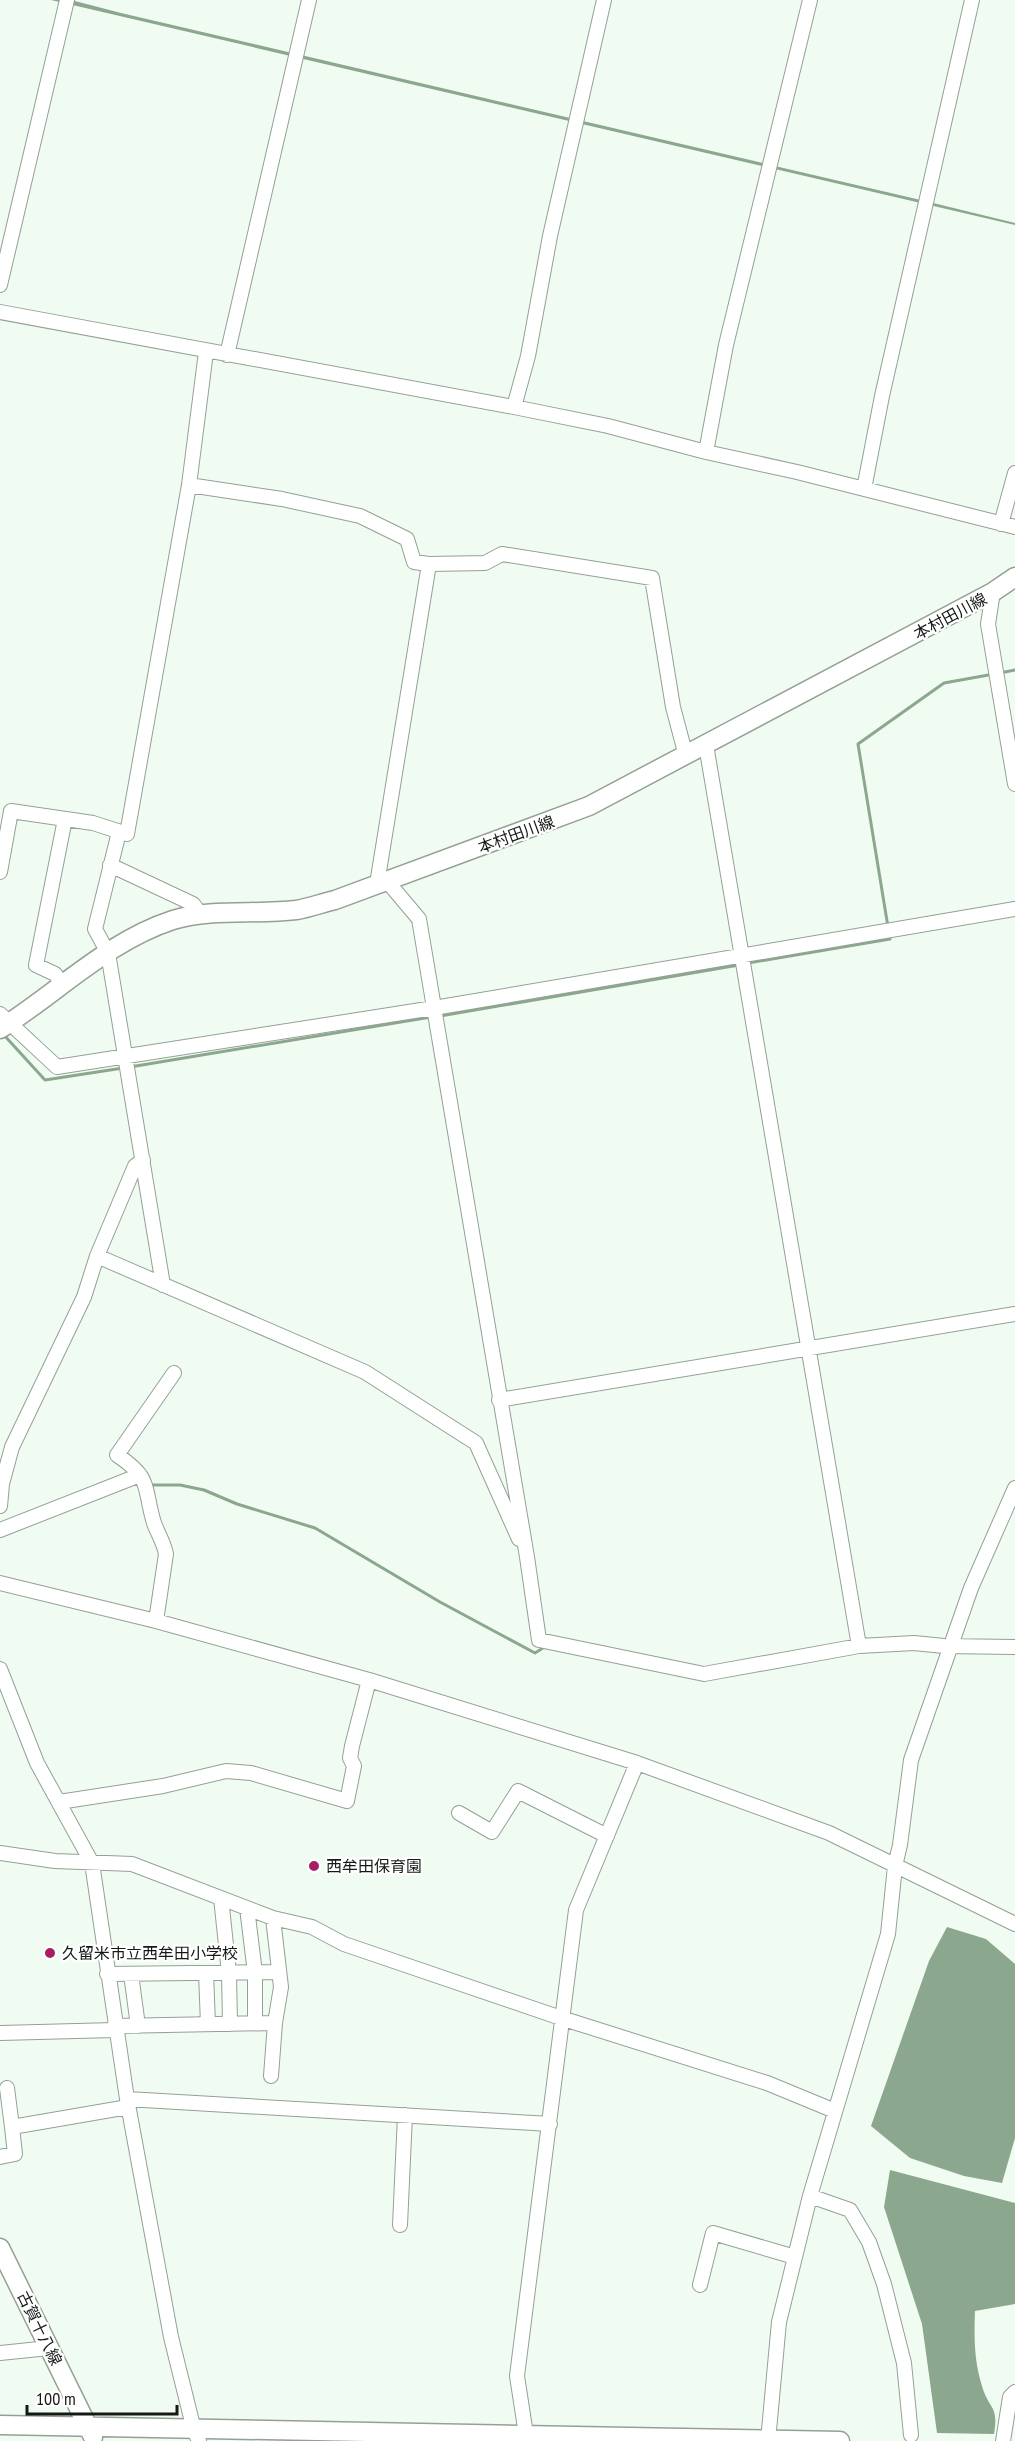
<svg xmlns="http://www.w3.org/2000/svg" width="1015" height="2441" font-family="'PT Sans Narrow','Noto Sans JP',sans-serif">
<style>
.water{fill:#8ba78d}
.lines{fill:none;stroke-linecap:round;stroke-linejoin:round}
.stream{stroke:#8ba78d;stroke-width:3}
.minor-casing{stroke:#95a095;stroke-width:16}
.major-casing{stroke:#95a095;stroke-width:21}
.minor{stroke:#fff;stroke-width:14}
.major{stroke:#fff;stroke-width:18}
.poi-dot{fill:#a81e62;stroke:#fff;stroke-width:2}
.labels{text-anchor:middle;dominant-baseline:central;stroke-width:4.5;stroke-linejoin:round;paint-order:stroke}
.street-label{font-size:16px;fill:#151915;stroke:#fff}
.poi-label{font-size:16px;fill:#151915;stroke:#fff;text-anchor:start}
</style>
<rect width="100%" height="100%" fill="#f0fcf1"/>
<path class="water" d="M 51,0 L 71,0 L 121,13 L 925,201 L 1015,223 L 1015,225 Z
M 947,1927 L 986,1939 L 1015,1964 L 1015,2138 L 1002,2183 L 964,2176 L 910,2158 L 871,2126 L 929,1961 Z
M 890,2170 L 1015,2203 L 1015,2304 L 975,2311 C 974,2336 974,2361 982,2386 C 989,2410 999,2405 994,2434 L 937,2433 L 922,2324 L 884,2207 Z"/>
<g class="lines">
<path class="stream" d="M 1000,673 L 1015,670
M 888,927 L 858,744 L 944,683 L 994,674
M 748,963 L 890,939 L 889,934
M 440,1016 L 739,965
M 3,1034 L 45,1080 L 123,1068
M 130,1067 L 431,1017
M 151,1485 L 180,1485 L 204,1490 L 237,1504 L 315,1528 L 440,1602 L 535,1653 L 546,1646"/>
<g class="minor-casing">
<path id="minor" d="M 0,285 L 67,0
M 0,312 L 514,407 L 608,426 L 706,452 L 797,472 L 1015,527
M 227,355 L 309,0
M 514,407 L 528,356 L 550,236 L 604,0
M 706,452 L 726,345 L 810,0
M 189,485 L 282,499 L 360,516 L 407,539 L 414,562 L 429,564 L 485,563 L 502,554 L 652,578 L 673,707 L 686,756
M 864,489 L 882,396 L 972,0
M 1001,524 L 1015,473
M 993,592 L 988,624 L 1015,784
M 706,745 L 859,1646
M 119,832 L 95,929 L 108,953 L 163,1285
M 110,865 L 193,904 L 202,916
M 0,872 L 11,811 L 93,823 L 127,834 L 189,485 L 206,352
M 387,881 L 419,919 L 527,1557 L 539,1640 L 704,1674 L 859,1646 L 914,1643 L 944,1646 L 1015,1647
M 377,884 L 429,564
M 63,985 L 55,974 L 36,965 L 65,819
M 0,1014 L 57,1067 L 434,1008 L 1015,909
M 97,1256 L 365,1372 L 476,1443 L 519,1539
M 499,1400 L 1015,1314
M 0,1506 L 2,1484 L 12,1447 L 84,1297 L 97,1256 L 135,1166 L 143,1160
M 0,1530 L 140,1475
M 0,1583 L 156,1621 L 369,1680 L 637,1763 L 829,1833 L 1015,1924
M 156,1621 L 166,1554 C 164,1543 158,1534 154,1523 C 143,1487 153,1479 117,1455 L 174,1373
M 0,1669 L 37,1763 L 92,1863 L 127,2099 L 171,2337 L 194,2430 L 199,2441
M 59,1802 L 163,1786 L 226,1771 L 251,1773 L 347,1801 L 354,1766 L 350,1758 L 352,1746 L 369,1680
M 459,1813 L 492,1832 L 518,1791 L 607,1836
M 0,1853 L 55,1861 L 132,1864 L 273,1918 L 312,1927 L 344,1944 L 564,2019 L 767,2083 L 835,2111
M 221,1898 L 229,1973 L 230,2024
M 247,1908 L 255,1973 L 255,2023
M 206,1973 L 208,2024
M 107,1974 L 279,1972
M 131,1974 L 138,2026
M 114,2026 L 275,2023
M 0,2033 L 115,2030
M 271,2076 L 275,2023 L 281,1987 L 273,1918
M 7,2088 L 12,2127
M 127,2099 L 550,2124
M 0,2157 L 15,2154 L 12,2127 L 128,2107
M 810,2196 L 850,2210 L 869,2242 L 884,2284 L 904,2363 L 911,2435
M 400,2225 L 405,2115
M 700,2285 L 713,2233 L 795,2257
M 0,2353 L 49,2348
M 527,2441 L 517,2376 L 576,1910 L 637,1763
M 768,2441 L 779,2322 L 810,2196 L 888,1934 L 895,1866 L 900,1845 L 911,1760 L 971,1588 L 1015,1488
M 1003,2441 L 1010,2397 L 1015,2392"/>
</g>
<g class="major-casing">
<path id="major" d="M 0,1029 C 57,993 108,941 173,920 C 212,908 255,915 296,910 C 309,908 322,903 335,900 L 589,806 L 993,592 L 1015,577
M 0,2248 L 93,2437
M 0,2425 L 840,2441"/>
</g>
<use href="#minor" class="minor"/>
<use href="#major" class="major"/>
</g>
<g class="poi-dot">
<circle cx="314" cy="1866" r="6"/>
<circle cx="50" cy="1953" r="6"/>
</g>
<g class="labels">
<g class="street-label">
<text transform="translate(950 616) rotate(-28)">本村田川線</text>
<text transform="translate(516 834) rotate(-20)">本村田川線</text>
<text transform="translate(40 2328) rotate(64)">古賀十八線</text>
</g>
<g class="poi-label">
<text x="326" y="1866">西牟田保育園</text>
<text x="62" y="1953">久留米市立西牟田小学校</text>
</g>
</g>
<path d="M27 2405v9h150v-9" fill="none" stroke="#151915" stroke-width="3"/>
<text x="36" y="2405" font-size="18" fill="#151915" stroke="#ffffff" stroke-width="4.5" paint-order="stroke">100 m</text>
</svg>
